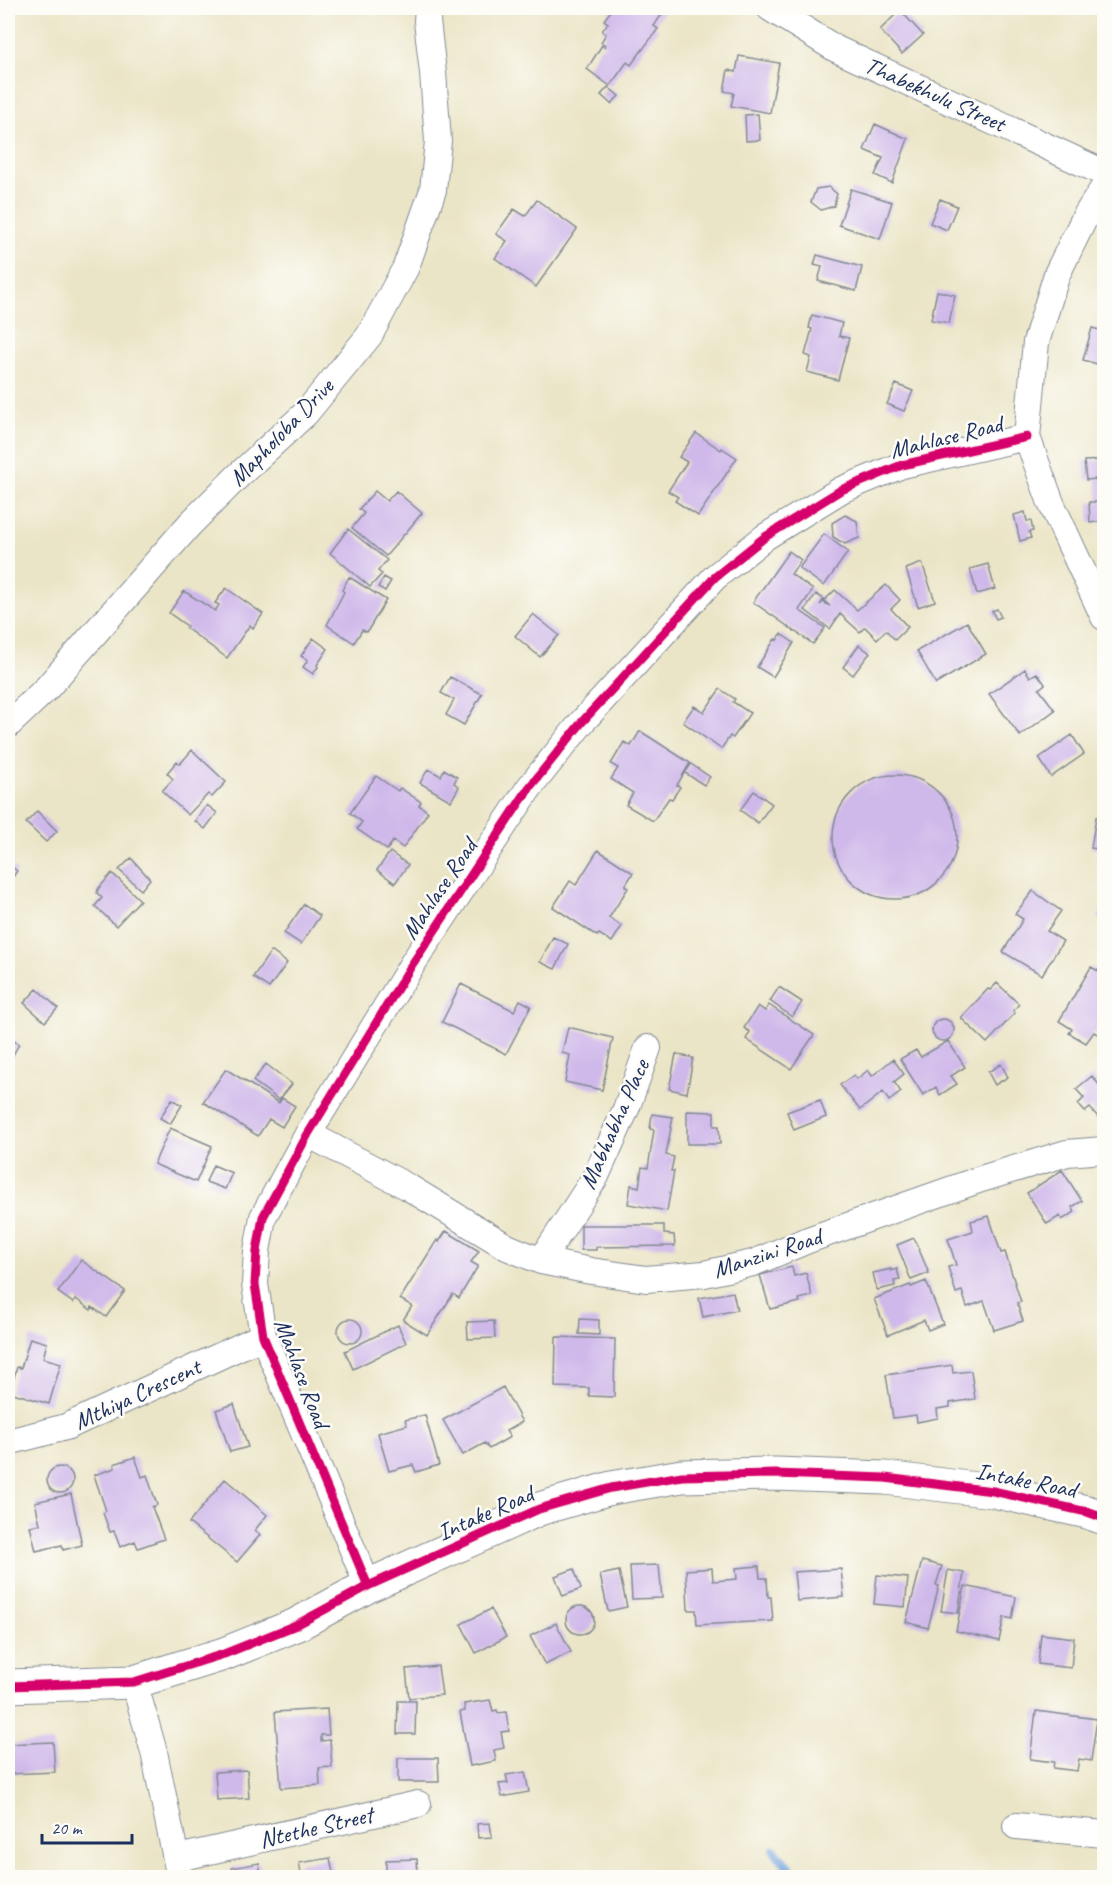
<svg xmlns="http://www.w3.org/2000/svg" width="1112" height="1885" font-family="Caveat,sans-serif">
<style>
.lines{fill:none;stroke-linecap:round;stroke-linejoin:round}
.stream{stroke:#71a2db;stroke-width:9}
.building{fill:#cfb8ea}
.minor-casing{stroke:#838a92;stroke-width:28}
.tertiary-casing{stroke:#838a92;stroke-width:35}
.minor{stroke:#fff;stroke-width:26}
.tertiary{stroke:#fff;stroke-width:33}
.cycleway-casing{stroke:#fdfcf7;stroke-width:13}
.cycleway{stroke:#d6006c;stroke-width:9}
.labels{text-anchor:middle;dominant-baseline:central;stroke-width:5;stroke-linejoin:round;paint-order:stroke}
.street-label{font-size:24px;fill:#1b2f5e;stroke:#fdfcf7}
</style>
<rect width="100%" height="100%" fill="#fdfcf7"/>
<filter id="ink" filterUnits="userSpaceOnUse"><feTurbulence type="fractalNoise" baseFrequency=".0167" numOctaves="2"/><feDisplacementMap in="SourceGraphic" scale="12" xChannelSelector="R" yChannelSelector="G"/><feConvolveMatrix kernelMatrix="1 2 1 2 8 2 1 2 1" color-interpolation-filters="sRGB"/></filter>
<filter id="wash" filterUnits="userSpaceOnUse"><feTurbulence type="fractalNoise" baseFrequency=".008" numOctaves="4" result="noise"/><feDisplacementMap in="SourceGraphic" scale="24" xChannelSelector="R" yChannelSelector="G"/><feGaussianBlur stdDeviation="1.35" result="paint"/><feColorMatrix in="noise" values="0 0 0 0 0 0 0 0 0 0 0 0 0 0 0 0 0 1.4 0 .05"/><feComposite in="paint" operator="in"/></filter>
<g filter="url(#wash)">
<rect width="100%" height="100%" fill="#ebe5c7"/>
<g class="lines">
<path class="stream" d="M 774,1850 L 798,1878"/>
</g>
<g id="blocks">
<path class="building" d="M 613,8 L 666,8 L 654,26 L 658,29 L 631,65 L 627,62 L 610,86 L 587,69 L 602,45 L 604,47 L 605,45 L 601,42 L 606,34 L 602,31 L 608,23 L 604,20 Z
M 900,10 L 923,35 L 902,54 L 880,30 Z
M 739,56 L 779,63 L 770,113 L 731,106 L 734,93 L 724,91 L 728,70 L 736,72 Z
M 608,87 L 619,96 L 611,104 L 601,95 Z
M 758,114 L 760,140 L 746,141 L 745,115 Z
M 875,124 L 908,139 L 892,183 L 875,175 L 883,158 L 864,150 Z
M 829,187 L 837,194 L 834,206 L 821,210 L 811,202 L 816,189 Z
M 851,189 L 892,202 L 880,239 L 839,225 Z
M 940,199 L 957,206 L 947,230 L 930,223 Z
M 537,200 L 577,229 L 536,287 L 495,258 L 507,241 L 496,234 L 514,209 L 525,216 Z
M 817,255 L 862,267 L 856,291 L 818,281 L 822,267 L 814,265 Z
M 937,291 L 955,295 L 949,323 L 931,320 Z
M 812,315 L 842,323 L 839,336 L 849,338 L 838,380 L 807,372 L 811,357 L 805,355 L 812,329 L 809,328 Z
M 1092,328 L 1104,331 L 1104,366 L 1083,360 Z
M 896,384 L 913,391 L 904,411 L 887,404 Z
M 696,433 L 721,450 L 722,448 L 737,458 L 698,516 L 675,501 L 678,497 L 668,491 L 687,462 L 679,457 Z
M 1104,460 L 1104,521 L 1090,523 L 1089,502 L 1099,502 L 1096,479 L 1086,480 L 1084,461 Z
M 375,491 L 387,501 L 396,491 L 422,513 L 386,556 L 352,528 L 364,513 L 359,509 Z
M 1025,512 L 1027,521 L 1031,521 L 1033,531 L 1029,532 L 1031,538 L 1020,541 L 1014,515 Z
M 845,515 L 857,521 L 859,538 L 845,544 L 833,537 L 832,523 Z
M 348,529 L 387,560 L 378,571 L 382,574 L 370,587 L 330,553 Z
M 824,534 L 848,552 L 824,586 L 799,568 Z
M 789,551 L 801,560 L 791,574 L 813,590 L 799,610 L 825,628 L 813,644 L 753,602 Z
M 922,563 L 935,601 L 918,607 L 906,569 Z
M 988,564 L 995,589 L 977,594 L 970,569 Z
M 349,577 L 386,600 L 367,632 L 362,630 L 354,643 L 327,625 L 344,592 L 342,590 Z
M 384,577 L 391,581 L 385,591 L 378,587 Z
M 886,585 L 900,600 L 891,609 L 908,627 L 895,640 L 886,630 L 877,639 L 865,627 L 860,632 L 840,614 L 830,629 L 805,610 L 816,594 L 824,599 L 820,605 L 823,602 L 830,606 L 824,601 L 835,590 L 857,610 Z
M 226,588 L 263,614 L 253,628 L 250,625 L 227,658 L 186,628 L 187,626 L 169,613 L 184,591 L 215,611 L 219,605 L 215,603 Z
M 997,609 L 1001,617 L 996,619 L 992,611 Z
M 533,614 L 559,635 L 540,657 L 515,636 Z
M 967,622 L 986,654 L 936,684 L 917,651 Z
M 781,634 L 794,643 L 773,677 L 757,667 L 775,639 L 777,640 Z
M 313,638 L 328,649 L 317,665 L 318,667 L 313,674 L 303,667 L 308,660 L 301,656 Z
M 859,645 L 870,653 L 853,675 L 843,667 Z
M 1025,669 L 1030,677 L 1037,673 L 1045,684 L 1039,689 L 1055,710 L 1020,736 L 989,694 Z
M 450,677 L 482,694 L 464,725 L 446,715 L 454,700 L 441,693 Z
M 720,689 L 735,699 L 733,702 L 750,713 L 733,738 L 730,736 L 721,749 L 683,722 L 694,706 L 704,712 Z
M 640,731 L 690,763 L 677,785 L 680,787 L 672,799 L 669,798 L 653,821 L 626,805 L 633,793 L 611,779 L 618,768 L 611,764 L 624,742 L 631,746 Z
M 1072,735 L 1084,754 L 1051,777 L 1039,758 Z
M 192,750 L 226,782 L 212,797 L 208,794 L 188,815 L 162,791 L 173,779 L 167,773 L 177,761 L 180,764 Z
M 691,764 L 710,777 L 704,785 L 685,773 Z
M 428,769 L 441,776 L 444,769 L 457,777 L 454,783 L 459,787 L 451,801 L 420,783 Z
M833 837a62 62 0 1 1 124 0a62 62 0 1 1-124 0Z
M 376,776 L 398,791 L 400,788 L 421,802 L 419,805 L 428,812 L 403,848 L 393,841 L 387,850 L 357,829 L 362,822 L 350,813 Z
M 754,791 L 772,804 L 758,823 L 740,810 Z
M 207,805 L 217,813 L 205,829 L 195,821 Z
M 37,811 L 57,831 L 46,842 L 26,823 Z
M 1096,817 L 1104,819 L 1104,850 L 1091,848 Z
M 598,850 L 633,873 L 625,886 L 628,888 L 609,918 L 622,926 L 612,942 L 599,934 L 597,936 L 553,907 L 570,881 L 576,885 Z
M 390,852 L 408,865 L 395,883 L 377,870 Z
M 131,858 L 150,879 L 141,890 L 119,870 Z
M 9,865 L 17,871 L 8,884 L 8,867 Z
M 112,873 L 140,900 L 116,926 L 95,906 L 102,898 L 97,893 L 98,889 Z
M 1033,891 L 1061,911 L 1047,931 L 1063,941 L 1042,975 L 1003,952 L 1023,919 L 1015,914 Z
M 304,904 L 320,916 L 301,944 L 284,933 Z
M 1104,906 L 1104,921 L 1098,918 Z
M 553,937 L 568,944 L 555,969 L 540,962 Z
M 271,951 L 287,963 L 269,988 L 253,977 Z
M 1091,967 L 1104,974 L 1104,1038 L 1094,1032 L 1086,1043 L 1069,1033 L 1072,1029 L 1059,1021 Z
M 997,983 L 1019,1004 L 1013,1011 L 1015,1013 L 987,1043 L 961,1018 L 988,989 L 990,990 Z
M 461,984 L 514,1011 L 520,1000 L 531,1006 L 506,1054 L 442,1022 Z
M 779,987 L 802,1002 L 792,1017 L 770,1001 Z
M 37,989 L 58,1008 L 45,1022 L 24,1003 Z
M 769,1005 L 814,1035 L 791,1069 L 746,1039 L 750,1032 L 744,1028 L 758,1006 L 765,1011 Z
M932 1030a11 11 0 1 1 22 0a11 11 0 1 1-22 0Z
M 568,1027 L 613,1038 L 602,1090 L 565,1082 L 570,1055 L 562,1053 Z
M 8,1037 L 19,1044 L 8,1064 Z
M 948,1041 L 965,1067 L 951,1076 L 957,1084 L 940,1095 L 936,1087 L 923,1095 L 900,1059 L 916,1050 L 921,1057 Z
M 676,1054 L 693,1058 L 687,1093 L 669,1089 Z
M 893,1059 L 904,1074 L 894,1082 L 901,1092 L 889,1101 L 883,1092 L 860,1110 L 840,1085 L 854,1075 L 857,1079 L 868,1070 L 872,1076 Z
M 266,1064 L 292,1084 L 279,1100 L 253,1081 Z
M 1001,1064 L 1008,1077 L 995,1085 L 988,1072 Z
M 226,1069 L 279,1103 L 282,1098 L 295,1106 L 282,1127 L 269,1119 L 258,1136 L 203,1102 Z
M 1092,1076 L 1104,1091 L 1104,1111 L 1098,1117 L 1090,1108 L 1085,1112 L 1078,1104 L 1084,1098 L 1076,1089 Z
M 172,1099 L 182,1105 L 170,1124 L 160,1118 Z
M 820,1100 L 826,1117 L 794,1130 L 787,1112 Z
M 687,1111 L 714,1112 L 714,1126 L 719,1126 L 720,1144 L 687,1144 Z
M 652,1114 L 673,1117 L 666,1155 L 674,1157 L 671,1171 L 674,1171 L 667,1211 L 628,1204 L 631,1185 L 639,1187 L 642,1167 L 648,1168 L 654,1130 L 650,1129 Z
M 170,1128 L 212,1146 L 196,1182 L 154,1164 Z
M 213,1165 L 232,1173 L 225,1189 L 206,1182 Z
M 1062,1170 L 1082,1201 L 1072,1207 L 1075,1212 L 1062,1220 L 1060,1216 L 1047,1224 L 1027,1193 Z
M 989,1216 L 1001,1253 L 1005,1252 L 1021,1302 L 1017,1303 L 1023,1321 L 994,1330 L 984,1301 L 967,1307 L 962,1291 L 956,1293 L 948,1267 L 956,1265 L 948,1239 L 973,1231 L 971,1221 Z
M 581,1225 L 664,1225 L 664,1234 L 674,1235 L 675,1246 L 596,1247 L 596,1250 L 581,1250 Z
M 446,1231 L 479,1251 L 471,1262 L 478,1266 L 459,1298 L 453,1294 L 427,1335 L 403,1320 L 412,1306 L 400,1299 L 437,1240 L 439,1242 Z
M 914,1238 L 929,1273 L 911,1280 L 897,1245 Z
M 81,1260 L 125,1291 L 106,1317 L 92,1307 L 91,1310 L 76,1299 L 73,1303 L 58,1292 Z
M 792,1267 L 794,1276 L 806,1273 L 812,1296 L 799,1299 L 800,1302 L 770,1309 L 760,1275 Z
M 891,1269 L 891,1271 L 897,1269 L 900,1280 L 894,1281 L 895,1286 L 877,1290 L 873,1273 Z
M 926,1281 L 943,1324 L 928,1330 L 924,1320 L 888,1335 L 874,1299 L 910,1285 L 911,1287 Z
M 733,1292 L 737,1310 L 703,1317 L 699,1298 Z
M338 1331a12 12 0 1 1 24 0a12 12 0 1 1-24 0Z
M 580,1319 L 599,1320 L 599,1335 L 579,1334 Z
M 494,1321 L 495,1338 L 468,1339 L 467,1322 Z
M 398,1325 L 406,1343 L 353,1369 L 345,1351 Z
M 556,1337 L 615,1339 L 614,1397 L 589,1396 L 589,1388 L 555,1387 Z
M 30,1338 L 47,1343 L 43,1358 L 61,1363 L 49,1404 L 10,1392 L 17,1367 L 21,1368 Z
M 952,1365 L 953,1373 L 971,1371 L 975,1399 L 950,1403 L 950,1407 L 937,1409 L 938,1418 L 917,1422 L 916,1415 L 893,1418 L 886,1375 Z
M 503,1387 L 522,1422 L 506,1431 L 510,1437 L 489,1449 L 485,1443 L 463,1455 L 443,1420 Z
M 234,1404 L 248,1447 L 230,1452 L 216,1410 Z
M 425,1415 L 439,1465 L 416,1472 L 413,1465 L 389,1471 L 378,1433 L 407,1425 L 405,1420 Z
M 135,1457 L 142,1477 L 147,1475 L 157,1505 L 152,1507 L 164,1539 L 138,1548 L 135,1541 L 120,1547 L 114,1531 L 110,1532 L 103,1513 L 106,1511 L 94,1475 L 115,1468 L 114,1464 Z
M47 1480a13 13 0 1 1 26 0a13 13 0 1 1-26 0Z
M 225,1479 L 267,1515 L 255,1530 L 260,1535 L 237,1562 L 189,1523 Z
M 71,1494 L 82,1545 L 63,1550 L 62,1545 L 36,1551 L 30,1526 L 40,1524 L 35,1502 Z
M 922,1561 L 942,1566 L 936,1585 L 939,1586 L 928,1628 L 906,1622 Z
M 659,1565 L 662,1598 L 632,1599 L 630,1566 Z
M 759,1566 L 760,1578 L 767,1578 L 768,1597 L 771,1597 L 773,1621 L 697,1625 L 696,1610 L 688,1610 L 686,1570 L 712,1568 L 713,1581 L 737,1579 L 736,1568 Z
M 574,1569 L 581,1589 L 563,1596 L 555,1576 Z
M 841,1569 L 844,1597 L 797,1601 L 794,1572 Z
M 948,1570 L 964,1573 L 958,1613 L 941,1611 Z
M 619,1571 L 627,1607 L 608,1611 L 600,1575 Z
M 877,1575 L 908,1578 L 905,1607 L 874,1604 Z
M 965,1586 L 1016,1597 L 1012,1619 L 1004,1617 L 999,1641 L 956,1631 Z
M566 1620a14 14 0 1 1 28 0a14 14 0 1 1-28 0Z
M 491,1609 L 506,1637 L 476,1653 L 461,1624 Z
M 556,1623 L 571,1652 L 545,1665 L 530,1636 Z
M 1041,1634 L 1074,1638 L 1071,1668 L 1038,1664 Z
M 438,1666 L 442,1695 L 409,1698 L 406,1669 Z
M 490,1700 L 493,1711 L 497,1710 L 498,1713 L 506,1712 L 509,1731 L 501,1732 L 504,1748 L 494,1750 L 496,1761 L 470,1766 L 460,1712 L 465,1711 L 464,1704 Z
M 398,1701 L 416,1701 L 415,1734 L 397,1734 Z
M 327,1709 L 329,1735 L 321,1735 L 321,1741 L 330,1740 L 332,1767 L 319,1768 L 320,1785 L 281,1788 L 275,1712 Z
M 1036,1711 L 1097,1719 L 1091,1761 L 1079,1759 L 1077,1771 L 1053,1768 L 1054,1762 L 1030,1759 Z
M 53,1742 L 55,1772 L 8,1774 L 8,1744 Z
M 398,1758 L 438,1758 L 439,1782 L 398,1782 Z
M 247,1770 L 249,1798 L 217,1800 L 215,1772 Z
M 525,1772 L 529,1792 L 502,1797 L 499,1784 L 508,1783 L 506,1775 Z
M 490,1823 L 492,1837 L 478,1838 L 477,1824 Z
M 330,1858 L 334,1878 L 302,1878 L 299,1863 Z
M 417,1859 L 418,1878 L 386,1878 L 386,1860 Z
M 259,1863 L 262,1878 L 234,1878 L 232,1868 Z"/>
</g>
</g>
<g filter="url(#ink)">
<use href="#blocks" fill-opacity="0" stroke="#838a92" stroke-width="1.5"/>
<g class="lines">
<g class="minor-casing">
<path id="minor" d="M 770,8 L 836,49 L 1104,173
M 1104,187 L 1085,217 L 1057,274 L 1036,342 L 1027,437 L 1051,503 L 1104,617
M 8,725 L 46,689 L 190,524 L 239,475 L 306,413 L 369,336 L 406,267 L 433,190 L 438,141 L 433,73 L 427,21 L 428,8
M 308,1134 L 408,1187 L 507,1247 L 541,1261 L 591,1271 L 646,1279 L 704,1274 L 753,1263 L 808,1240 L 981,1179 L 1067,1153 L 1104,1150
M 541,1261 L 596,1176 L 626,1109 L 648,1048
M 8,1442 L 66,1427 L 263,1336
M 368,1586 L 263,1336 L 255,1284 L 257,1251 L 263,1217 L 308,1134 L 413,963 L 529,788 L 582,722 L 715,577 L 765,537 L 841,490 L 902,465 L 1027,437
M 134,1682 L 154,1752 L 180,1878
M 1016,1826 L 1104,1834
M 178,1858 L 418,1804"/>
</g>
<g class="tertiary-casing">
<path id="tertiary" d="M 8,1686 L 134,1682 L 224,1654 L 296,1625 L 368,1586 L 539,1509 L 611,1488 L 682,1476 L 776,1474 L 885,1478 L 993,1491 L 1087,1512 L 1104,1518"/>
</g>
<use href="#minor" class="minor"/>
<use href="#tertiary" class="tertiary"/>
<g class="cycleway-casing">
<path id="cycleway" d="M 368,1586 L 263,1336 L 255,1284 L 257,1251 L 263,1217 L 308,1134 L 413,963 L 529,788 L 582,722 L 715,577 L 765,537 L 841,490 L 902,465 L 1027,437
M 8,1686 L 134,1682 L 224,1654 L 296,1625 L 368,1586 L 539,1509 L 611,1488 L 682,1476 L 776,1474 L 885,1478 L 993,1491 L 1087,1512 L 1104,1518"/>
</g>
<use href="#cycleway" class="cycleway"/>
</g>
</g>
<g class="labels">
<g class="street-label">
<text transform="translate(935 94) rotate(24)">Thabekhulu Street</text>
<text transform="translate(281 432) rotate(-46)">Mapholoba Drive</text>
<text transform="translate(946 437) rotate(-14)">Mahlase Road</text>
<text transform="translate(439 889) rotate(-56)">Mahlase Road</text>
<text transform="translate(614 1124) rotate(-66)">Mabhabha Place</text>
<text transform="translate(767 1253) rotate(-18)">Manzini Road</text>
<text transform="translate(302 1373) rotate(69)">Mahlase Road</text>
<text transform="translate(137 1394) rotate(-25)">Mthiya Crescent</text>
<text transform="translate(1026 1480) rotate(11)">Intake Road</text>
<text transform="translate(485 1513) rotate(-24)">Intake Road</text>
<text transform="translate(316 1827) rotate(-13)">Ntethe Street</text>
</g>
</g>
<rect width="1112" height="1885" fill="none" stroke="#fdfcf7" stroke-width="30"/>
<path d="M42 1834v9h90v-9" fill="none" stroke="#1b2f5e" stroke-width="3"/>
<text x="51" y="1834" font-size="18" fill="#1b2f5e" stroke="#fdfcf7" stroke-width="4.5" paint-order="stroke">20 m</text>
</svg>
